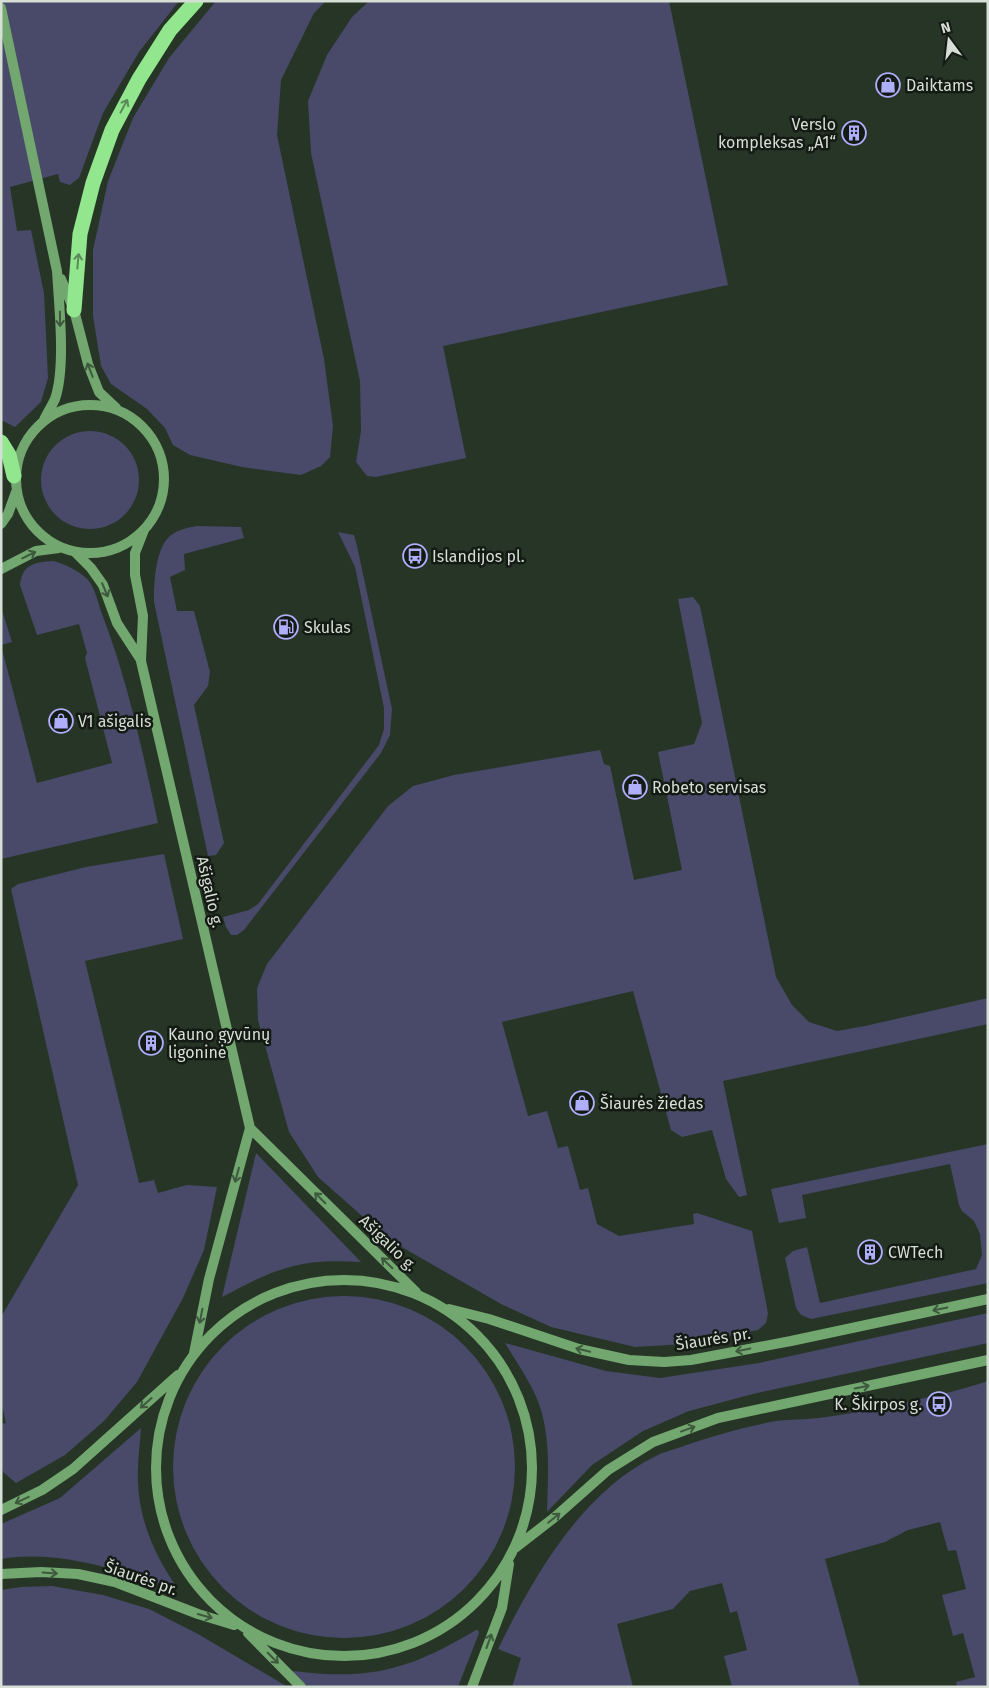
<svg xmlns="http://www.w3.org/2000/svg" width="989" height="1688" font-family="'Fira Sans',sans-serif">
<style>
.green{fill:#494969}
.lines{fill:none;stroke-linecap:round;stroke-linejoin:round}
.secondary{stroke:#72a76f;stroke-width:10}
.highway{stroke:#91e68e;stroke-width:15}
.oneway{stroke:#598a57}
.oneway2{stroke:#3e593d}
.labels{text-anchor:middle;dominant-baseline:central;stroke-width:5;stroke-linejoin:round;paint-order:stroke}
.poi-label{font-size:16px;fill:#d6dfd6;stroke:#141a14;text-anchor:start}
.street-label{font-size:16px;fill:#d6dfd6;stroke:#141a14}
</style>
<rect width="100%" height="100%" fill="#273526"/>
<path class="green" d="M 1,1 L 179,1 L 139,52 L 103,113 L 79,178 L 70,185 L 60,182 L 58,174 L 10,187 L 17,231 L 31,230 L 44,293 L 48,378 L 41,402 L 15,427 L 1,420 Z
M 216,1 L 326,1 L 314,13 L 281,80 L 277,135 L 324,359 L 333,426 L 330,457 L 321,466 L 301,475 L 242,467 L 190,455 L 173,445 L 165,428 L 147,409 L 111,384 L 101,366 L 93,316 L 93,250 L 108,181 L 133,118 L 169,58 Z
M 369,1 L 669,1 L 728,285 L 443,346 L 466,458 L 376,477 L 367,476 L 356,462 L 361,431 L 360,381 L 311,153 L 308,101 L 327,55 L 352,17 Z
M41 480a49 49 0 1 1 98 0a49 49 0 1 1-98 0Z
M 197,526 L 241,527 L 244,538 L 184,554 L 185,570 L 170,577 L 177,611 L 194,611 L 210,672 L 208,686 L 194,705 L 224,843 L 216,855 L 208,856 L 154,602 C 154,583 155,552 168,538 C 175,530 187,528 197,526 Z
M 338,532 L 354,535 L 357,546 L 392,709 L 390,735 L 381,753 L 244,930 L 237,935 L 231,935 L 226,927 L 223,917 L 249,910 L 258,904 L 379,745 L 384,729 L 384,708 L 355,567 Z
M 54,561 C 66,565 78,570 87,579 C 95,587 98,603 102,614 C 128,681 143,753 158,823 L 1,859 L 1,607 L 12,642 L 1,645 L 37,783 L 112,763 L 85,658 L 87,653 L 79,624 L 37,635 L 20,585 C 22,564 35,562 54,561 Z
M 693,597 L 700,606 L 776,977 L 792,1005 L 809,1022 L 837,1031 L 865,1026 L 988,998 L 988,1024 L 723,1081 L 747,1195 L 739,1197 L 726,1179 L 712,1130 L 682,1137 L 671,1130 L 633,991 L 502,1022 L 528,1116 L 547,1111 L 558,1148 L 568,1146 L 580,1190 L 588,1188 L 597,1224 L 619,1236 L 694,1224 L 693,1214 L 697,1213 L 752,1231 L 768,1313 L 766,1323 L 758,1330 L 685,1344 L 635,1347 L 551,1327 L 501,1304 L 388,1239 L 318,1177 L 289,1132 L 258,1020 L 257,988 L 267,964 L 388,806 L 413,786 L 454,775 L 600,750 L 604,764 L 610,766 L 634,880 L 682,870 L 658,752 L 694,744 L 702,723 L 678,599 Z
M 164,854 L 183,939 L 85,961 L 139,1183 L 154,1180 L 158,1193 L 187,1185 L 217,1187 L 204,1250 L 183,1298 L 137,1382 L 104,1421 L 65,1455 L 16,1483 L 3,1472 L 1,1462 L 1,1424 L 6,1423 L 1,1402 L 1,1317 L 78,1185 L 11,889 L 18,884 L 86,867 Z
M 988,1144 L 988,1283 L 811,1319 L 801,1315 L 796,1308 L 785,1258 L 793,1251 L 807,1247 L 820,1303 L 976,1269 L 982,1255 L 980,1234 L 974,1221 L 962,1211 L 959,1205 L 950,1164 L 802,1195 L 806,1218 L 779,1223 L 771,1189 Z
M 256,1153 L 361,1262 C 338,1261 316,1260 294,1266 C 268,1272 245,1285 222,1297 Z
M173 1467a171 171 0 1 1 342 0a171 171 0 1 1-342 0Z
M 988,1313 L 988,1343 L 753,1394 L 689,1411 L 643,1431 L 592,1465 L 547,1512 C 548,1471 552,1427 533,1390 C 525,1374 514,1358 505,1343 L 606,1371 L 660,1378 L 759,1363 Z
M 988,1381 L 988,1687 L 957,1687 L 956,1682 L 975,1677 L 963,1633 L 953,1636 L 942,1595 L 966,1589 L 956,1550 L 948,1551 L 940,1522 L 908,1530 L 885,1542 L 825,1559 L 860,1687 L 732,1687 L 724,1656 L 747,1650 L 737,1611 L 730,1613 L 722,1583 L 690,1591 L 673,1609 L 617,1624 L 633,1687 L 512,1687 L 521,1658 L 498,1649 C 533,1578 581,1492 656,1456 C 663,1452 673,1450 681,1447 C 711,1436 744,1427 776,1421 C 790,1419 804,1420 818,1418 C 845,1415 873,1409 900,1403 C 930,1397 959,1391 988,1381 Z
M 141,1428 C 140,1445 137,1464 138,1482 C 139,1521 156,1558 178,1589 C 121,1572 62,1549 1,1559 L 1,1524 L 60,1498 Z
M 52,1586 L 103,1595 L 149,1609 L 198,1634 L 288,1687 L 1,1687 L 1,1590 L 21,1587 Z
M 476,1630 L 478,1630 L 479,1633 L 458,1687 L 309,1687 L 292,1676 L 291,1673 L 294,1671 C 370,1681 411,1669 476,1630 Z"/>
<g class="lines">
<path class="secondary" d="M 1,8 L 57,271 C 59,306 66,367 55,399 C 52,406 47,413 44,420
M 61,279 L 74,310 L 88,364 L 99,392 L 116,408
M16 479a74 74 0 1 1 148 0a74 74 0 1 1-148 0Z
M 1,524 L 8,514 L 16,492
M 144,530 L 135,553 L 135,575 L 143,616 L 141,661 L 250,1128 L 209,1279 L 194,1353
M 75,552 L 91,568 L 103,585 L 117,623 L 141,660
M 1,569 L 36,551 L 59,548
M 250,1128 L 416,1292
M156 1468a188 188 0 1 1 376 0a188 188 0 1 1-376 0Z
M 449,1309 L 489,1319 L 579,1349 L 629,1360 L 664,1362 L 691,1360 L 791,1341 L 988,1299
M 1,1510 L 42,1490 L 73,1469 L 178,1375
M 515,1548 L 555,1517 L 608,1470 L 653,1442 L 718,1418 L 988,1360
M 1,1574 L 41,1572 L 78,1574 L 115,1582 L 198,1614 L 234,1625
M 248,1633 L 301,1687
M 472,1687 L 502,1608 L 509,1564"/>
<path class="highway" d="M 74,310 L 80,234 L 93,183 L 112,130 L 139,79 L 170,30 L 196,1
M 1,442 L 9,455 L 14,476"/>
</g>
<defs><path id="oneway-shaft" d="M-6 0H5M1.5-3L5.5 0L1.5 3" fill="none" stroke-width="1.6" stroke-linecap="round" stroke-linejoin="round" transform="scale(1.25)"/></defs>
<g class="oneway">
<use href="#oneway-shaft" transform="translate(124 106) rotate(-62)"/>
<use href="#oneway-shaft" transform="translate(78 261) rotate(-85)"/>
</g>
<g class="oneway2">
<use href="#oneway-shaft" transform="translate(60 319) rotate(89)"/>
<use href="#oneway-shaft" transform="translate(90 370) rotate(-111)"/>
<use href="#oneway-shaft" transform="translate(29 555) rotate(-26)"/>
<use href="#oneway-shaft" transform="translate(105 590) rotate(67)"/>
<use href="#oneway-shaft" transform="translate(237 1175) rotate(105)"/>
<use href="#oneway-shaft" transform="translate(320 1198) rotate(-135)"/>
<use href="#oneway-shaft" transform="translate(387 1263) rotate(-136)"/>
<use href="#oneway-shaft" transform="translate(940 1309) rotate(168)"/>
<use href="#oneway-shaft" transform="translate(201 1316) rotate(101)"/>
<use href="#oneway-shaft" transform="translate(583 1350) rotate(-166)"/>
<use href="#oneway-shaft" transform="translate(743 1350) rotate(169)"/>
<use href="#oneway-shaft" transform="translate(862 1387) rotate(-12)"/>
<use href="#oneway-shaft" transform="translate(146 1403) rotate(138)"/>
<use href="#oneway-shaft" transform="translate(688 1429) rotate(-20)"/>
<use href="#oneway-shaft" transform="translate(22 1500) rotate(155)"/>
<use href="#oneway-shaft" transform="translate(554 1518) rotate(-39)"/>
<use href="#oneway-shaft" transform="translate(50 1573) rotate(4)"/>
<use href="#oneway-shaft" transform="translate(205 1616) rotate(16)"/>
<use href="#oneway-shaft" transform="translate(489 1641) rotate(-70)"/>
<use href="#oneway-shaft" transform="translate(273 1658) rotate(45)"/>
</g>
<defs>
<g id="shop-ring" transform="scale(1.25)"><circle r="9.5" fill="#141a14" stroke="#afaefa" stroke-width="1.5"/><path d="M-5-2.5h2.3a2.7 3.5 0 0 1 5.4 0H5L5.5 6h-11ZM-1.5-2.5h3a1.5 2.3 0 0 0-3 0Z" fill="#afaefa"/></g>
<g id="building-ring" transform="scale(1.25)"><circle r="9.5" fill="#141a14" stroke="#afaefa" stroke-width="1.5"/><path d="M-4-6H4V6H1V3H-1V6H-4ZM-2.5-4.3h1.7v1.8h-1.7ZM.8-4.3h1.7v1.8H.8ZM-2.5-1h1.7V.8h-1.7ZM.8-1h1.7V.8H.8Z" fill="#afaefa"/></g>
<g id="bus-ring" transform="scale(1.25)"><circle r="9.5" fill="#141a14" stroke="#afaefa" stroke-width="1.5"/><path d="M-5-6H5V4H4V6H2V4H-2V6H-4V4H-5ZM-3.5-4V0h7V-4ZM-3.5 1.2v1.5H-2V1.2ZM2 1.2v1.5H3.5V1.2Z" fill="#afaefa"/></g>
<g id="fuel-ring" transform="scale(1.25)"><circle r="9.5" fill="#141a14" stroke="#afaefa" stroke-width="1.5"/><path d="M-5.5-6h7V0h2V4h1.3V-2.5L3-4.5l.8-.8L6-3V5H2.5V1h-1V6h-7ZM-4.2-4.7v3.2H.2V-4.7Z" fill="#afaefa"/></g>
</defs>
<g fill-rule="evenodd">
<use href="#shop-ring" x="888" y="85"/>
<use href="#building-ring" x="854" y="133"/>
<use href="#bus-ring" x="415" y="556"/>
<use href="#fuel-ring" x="286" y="627"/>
<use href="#shop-ring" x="61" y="721"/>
<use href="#shop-ring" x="635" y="787"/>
<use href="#building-ring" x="151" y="1043"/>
<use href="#shop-ring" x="582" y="1103"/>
<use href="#building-ring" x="870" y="1252"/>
<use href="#bus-ring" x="939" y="1404"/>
</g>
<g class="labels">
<g class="poi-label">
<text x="906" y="85">Daiktams</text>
<text x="836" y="124" text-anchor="end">Verslo<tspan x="836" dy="18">kompleksas „A1“</tspan></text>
<text x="432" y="556">Islandijos pl.</text>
<text x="304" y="627">Skulas</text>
<text x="78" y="721">V1 ašigalis</text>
<text x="652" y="787">Robeto servisas</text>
<text x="168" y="1034">Kauno gyvūnų<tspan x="168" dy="18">ligoninė</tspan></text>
<text x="600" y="1103">Šiaurės žiedas</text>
<text x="888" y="1252">CWTech</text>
<text x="922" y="1404" text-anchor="end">K. Škirpos g.</text>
</g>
<g class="street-label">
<text transform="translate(210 892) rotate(77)">Ašigalio g.</text>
<text transform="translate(388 1243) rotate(44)">Ašigalio g.</text>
<text transform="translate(713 1339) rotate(-9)">Šiaurės pr.</text>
<text transform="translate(141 1578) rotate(19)">Šiaurės pr.</text>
</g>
</g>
<rect width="989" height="1688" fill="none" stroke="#d6dfd6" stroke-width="5"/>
<g transform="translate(949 40) rotate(345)" stroke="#141a14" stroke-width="4" paint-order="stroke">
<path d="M0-4L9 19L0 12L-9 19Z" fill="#d6dfd6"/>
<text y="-8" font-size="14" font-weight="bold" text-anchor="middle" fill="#d6dfd6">N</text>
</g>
</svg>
